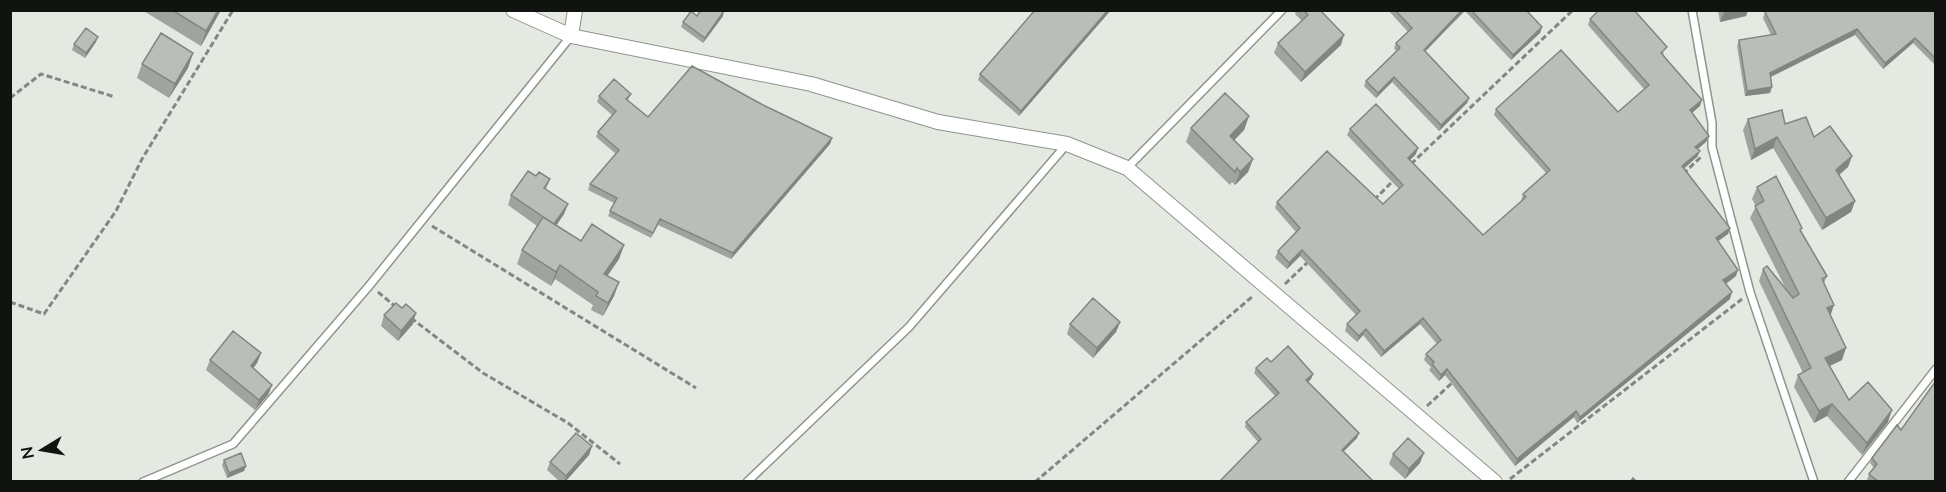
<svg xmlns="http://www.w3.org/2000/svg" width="1946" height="492" font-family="Lato,sans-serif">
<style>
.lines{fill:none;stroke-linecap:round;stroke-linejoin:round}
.service-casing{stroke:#8f948d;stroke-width:10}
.minor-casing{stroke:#8f948d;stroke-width:16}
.path{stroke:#838782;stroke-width:3;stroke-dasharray:6 3;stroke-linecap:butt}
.service{stroke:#fff;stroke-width:7}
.minor{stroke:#fff;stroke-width:14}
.wall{fill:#9fa49e}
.shaded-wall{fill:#828681}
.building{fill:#b9bfb8;stroke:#828681;stroke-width:1.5}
</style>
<rect width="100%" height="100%" fill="#e4eae2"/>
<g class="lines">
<g class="service-casing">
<path id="service" d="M 1692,10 L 1712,123 L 1712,147 L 1750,292 L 1814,482
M 1127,168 L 1282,10
M 143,482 L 233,444 L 369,286 L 571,36
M 747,482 L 909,327 L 1067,144
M 1848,482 L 1936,369"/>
</g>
<g class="minor-casing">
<path id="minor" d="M 513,10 L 571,36 L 811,84 L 938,122 L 1067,144 L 1127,168 L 1495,482
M 571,36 L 575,10"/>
</g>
<path class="path" d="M 10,98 L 41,74 L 115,97
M 1411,164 L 1573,10
M 1683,174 L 1702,156
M 1374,200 L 1395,179
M 432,226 L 696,388
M 1285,284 L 1308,262
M 378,292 L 396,307
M 10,302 L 44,314 L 116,211 L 142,159 L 233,10
M 411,318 L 483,373 L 568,423 L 620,464
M 1427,406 L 1453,382
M 1510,479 L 1742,299
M 1035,482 L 1253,296"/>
<use href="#service" class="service"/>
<use href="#minor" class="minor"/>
</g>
<path class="wall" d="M 142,10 L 221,10 L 201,46 Z
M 1035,10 L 1111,10 L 1019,116 L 978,80 L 980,74 Z
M 1296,10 L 1320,10 L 1341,45 L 1301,82 L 1274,53 L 1278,43 L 1302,21 L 1295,14 Z
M 1388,10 L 1526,10 L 1542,27 L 1540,33 L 1511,60 L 1465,11 L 1425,51 L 1469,98 L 1467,103 L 1439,131 L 1392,82 L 1376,98 L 1364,86 L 1366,81 L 1396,51 L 1394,48 L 1396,43 L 1408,32 Z
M 1718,10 L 1748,10 L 1746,16 L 1720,22 Z
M 1935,10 L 1935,65 L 1913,43 L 1883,69 L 1855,35 L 1771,77 L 1770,93 L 1745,96 L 1737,46 L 1739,40 L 1771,35 L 1763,18 L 1765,12 Z
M 697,16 L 723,16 L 703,43 L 681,27 L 683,22 Z
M 1590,19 L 1664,53 L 1663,55 L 1700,106 L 1692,113 L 1709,136 L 1706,142 L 1697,149 L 1700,151 L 1697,157 L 1684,169 L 1730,228 L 1728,234 L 1718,241 L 1736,276 L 1726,284 L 1730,299 L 1577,423 L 1574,417 L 1515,466 L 1445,375 L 1439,381 L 1429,370 L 1431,367 L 1424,360 L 1426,354 L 1437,344 L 1420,324 L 1381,357 L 1363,335 L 1357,342 L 1345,331 L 1347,324 L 1356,315 L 1300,256 L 1287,269 L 1275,258 L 1278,251 L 1296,232 L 1275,208 L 1277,202 L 1383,204 L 1399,189 L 1347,135 L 1350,129 L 1416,154 L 1410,160 L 1483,235 L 1521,201 L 1523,194 L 1546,173 L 1494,115 L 1496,109 L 1618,112 L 1644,89 L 1588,25 Z
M 96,42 L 85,58 L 72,50 L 74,44 Z
M 193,53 L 188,68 L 169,98 L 137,78 L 142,64 Z
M 631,94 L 628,100 L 648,117 L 763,105 L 832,138 L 830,144 L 731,259 L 658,225 L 651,238 L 608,216 L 614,203 L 588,190 L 590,184 L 616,154 L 596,137 L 598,132 L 612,115 L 597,102 L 599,96 Z
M 1249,116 L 1244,130 L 1234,140 L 1253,159 L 1248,172 L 1235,185 L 1232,182 L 1230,185 L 1186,142 L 1191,128 Z
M 1748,119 L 1785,124 L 1852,156 L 1848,167 L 1839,175 L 1855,201 L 1851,212 L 1822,230 L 1773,148 L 1751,160 L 1743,130 Z
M 536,176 L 550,179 L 546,189 L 564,214 L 556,225 L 581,241 L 624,245 L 619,259 L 607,276 L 619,282 L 614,296 L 603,316 L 591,310 L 593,305 L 555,279 L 551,286 L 517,264 L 522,250 L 537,226 L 508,205 L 511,195 Z
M 1757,187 L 1801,231 L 1827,276 L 1824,283 L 1830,315 L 1842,360 L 1830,366 L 1849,400 L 1888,422 L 1862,455 L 1827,416 L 1814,423 L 1794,387 L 1798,375 L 1803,373 L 1759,281 L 1763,269 L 1787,291 L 1750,218 L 1756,206 L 1752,199 Z
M 384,315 L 413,324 L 398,341 L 381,326 Z
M 1120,322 L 1116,332 L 1093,358 L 1067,334 L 1070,324 Z
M 261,353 L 257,363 L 253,369 L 272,385 L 268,395 L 255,410 L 206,370 L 210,360 Z
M 1271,362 L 1313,374 L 1311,379 L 1308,382 L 1359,433 L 1357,438 L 1344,451 L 1258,442 L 1245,427 L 1246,422 L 1275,396 L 1254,373 L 1256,368 Z
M 1901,430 L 1935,482 L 1870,482 L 1867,480 L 1869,474 L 1874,468 L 1870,463 L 1872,458 Z
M 592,446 L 589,455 L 565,482 L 560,482 L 547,470 L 550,462 Z
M 1393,454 L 1420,463 L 1405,479 L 1389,464 Z
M 224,460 L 246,466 L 244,471 L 227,478 L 222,465 Z"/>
<path class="shaded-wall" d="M 218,10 L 221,10 L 201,46 L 206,31 Z
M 1108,10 L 1111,10 L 1019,116 L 1021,111 Z
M 1462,10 L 1465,10 L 1422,55 L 1424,50 Z
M 1729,10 L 1748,10 L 1746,16 L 1720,22 L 1724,12 Z
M 724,11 L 723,16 L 703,43 L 705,38 Z
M 1542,27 L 1540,33 L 1511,60 L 1513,55 Z
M 1857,29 L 1855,35 L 1768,78 L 1770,73 Z
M 1344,35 L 1341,45 L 1301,82 L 1305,72 Z
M 98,37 L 96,42 L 85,58 L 86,53 Z
M 1915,38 L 1913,43 L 1883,69 L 1885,63 Z
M 193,53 L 188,68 L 169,98 L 175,84 Z
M 1394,77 L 1392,82 L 1376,98 L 1378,93 Z
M 1772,87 L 1770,93 L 1745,96 L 1747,91 Z
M 1469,98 L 1467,103 L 1439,131 L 1441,125 Z
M 1702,100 L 1700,106 L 1688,116 L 1690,110 Z
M 1249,116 L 1244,130 L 1226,149 L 1230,136 Z
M 1709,136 L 1706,142 L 1693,153 L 1695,147 Z
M 1777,137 L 1773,148 L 1751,160 L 1755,149 Z
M 832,138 L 830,144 L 731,259 L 733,253 Z
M 1418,148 L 1416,154 L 1406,164 L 1408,158 Z
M 1700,151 L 1697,157 L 1679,172 L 1682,166 Z
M 1852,156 L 1848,167 L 1832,181 L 1836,170 Z
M 1253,159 L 1248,172 L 1235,185 L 1240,172 Z
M 1855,201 L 1851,212 L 1822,230 L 1826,218 Z
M 568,204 L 564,214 L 550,235 L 553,225 Z
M 1730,228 L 1728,234 L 1714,244 L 1716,238 Z
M 624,245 L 619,259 L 599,288 L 604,274 Z
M 1302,250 L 1300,256 L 1287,269 L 1289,263 Z
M 560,265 L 555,279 L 551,286 L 556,272 Z
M 1738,270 L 1736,276 L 1721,287 L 1723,280 Z
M 619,282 L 614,296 L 603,316 L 608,303 Z
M 1732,292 L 1730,299 L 1577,423 L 1580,417 Z
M 1834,305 L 1830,317 L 1827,308 Z
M 416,313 L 413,324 L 398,341 L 401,331 Z
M 1423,318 L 1420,324 L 1381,357 L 1384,351 Z
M 1120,322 L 1116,332 L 1093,358 L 1097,348 Z
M 1366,329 L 1363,335 L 1357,342 L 1359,336 Z
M 1846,348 L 1842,360 L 1821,370 L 1825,358 Z
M 261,353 L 257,363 L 247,376 L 251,366 Z
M 1447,369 L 1445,375 L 1439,381 L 1441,375 Z
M 1313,374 L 1311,379 L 1304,386 L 1306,380 Z
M 272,385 L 268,395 L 255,410 L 259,400 Z
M 1832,404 L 1827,416 L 1814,423 L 1819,411 Z
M 1892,410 L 1888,422 L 1862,455 L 1867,443 Z
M 1576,411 L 1574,417 L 1515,466 L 1517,459 Z
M 1359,433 L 1357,438 L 1340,455 L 1342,450 Z
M 592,446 L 589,455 L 565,482 L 564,482 L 566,476 Z
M 1424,453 L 1420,463 L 1405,479 L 1409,469 Z
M 246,466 L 244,471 L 227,478 L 229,473 Z"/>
<path class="building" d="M 172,10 L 218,10 L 206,31 Z
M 701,10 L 724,11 L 705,38 L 683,22 L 691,11 L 697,16 Z
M 1035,10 L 1108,10 L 1021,111 L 980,74 Z
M 1304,10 L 1320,10 L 1344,35 L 1305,72 L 1278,43 L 1308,15 Z
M 1395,10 L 1462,10 L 1424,50 L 1469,98 L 1441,125 L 1394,77 L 1378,93 L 1366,81 L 1400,48 L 1396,43 L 1412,28 Z
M 1471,10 L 1526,10 L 1542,27 L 1513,55 Z
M 1599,10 L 1634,10 L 1667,47 L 1661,53 L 1702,100 L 1690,110 L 1709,136 L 1695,147 L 1700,151 L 1682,166 L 1730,228 L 1716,238 L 1738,270 L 1723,280 L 1732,292 L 1580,417 L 1576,411 L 1517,459 L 1447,369 L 1441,375 L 1432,364 L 1434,362 L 1426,354 L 1441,340 L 1423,318 L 1384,351 L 1366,329 L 1359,336 L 1347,324 L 1360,311 L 1302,250 L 1289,263 L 1278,251 L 1300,228 L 1277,202 L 1327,151 L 1383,204 L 1403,185 L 1350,129 L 1376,104 L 1418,148 L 1408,158 L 1483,235 L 1526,197 L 1523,194 L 1550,170 L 1496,109 L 1561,50 L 1618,112 L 1649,85 L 1590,19 Z
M 1767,10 L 1935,10 L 1935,58 L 1915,38 L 1885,63 L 1857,29 L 1770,73 L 1772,87 L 1747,91 L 1739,40 L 1776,34 L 1765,12 Z
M 86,28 L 98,37 L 86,53 L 74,44 Z
M 161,33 L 193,53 L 175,84 L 142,64 Z
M 692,66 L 763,105 L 832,138 L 733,253 L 660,219 L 653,233 L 610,211 L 617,198 L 590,184 L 619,150 L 598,132 L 616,111 L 599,96 L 614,79 L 631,94 L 626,99 L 648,117 Z
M 1225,93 L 1249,116 L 1230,136 L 1253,159 L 1240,172 L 1237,168 L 1235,172 L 1191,128 Z
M 1782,110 L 1785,124 L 1806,117 L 1814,137 L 1830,126 L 1852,156 L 1836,170 L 1855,201 L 1826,218 L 1777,137 L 1755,149 L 1748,119 Z
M 528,171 L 536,176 L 539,172 L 550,179 L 544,188 L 568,204 L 554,224 L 511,195 Z
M 1776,176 L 1802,228 L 1800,230 L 1827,276 L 1822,279 L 1834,305 L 1827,308 L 1846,348 L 1825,358 L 1849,400 L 1868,382 L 1892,410 L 1867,443 L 1832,404 L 1819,411 L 1798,375 L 1811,368 L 1763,269 L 1767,266 L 1793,298 L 1799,294 L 1755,206 L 1764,201 L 1757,187 Z
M 543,217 L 581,241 L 592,224 L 624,245 L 604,274 L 619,282 L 608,303 L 596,296 L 598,292 L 560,265 L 556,272 L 522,250 Z
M 1093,298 L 1120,322 L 1097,348 L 1070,324 Z
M 396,303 L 402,308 L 406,304 L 416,313 L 401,331 L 384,315 Z
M 233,331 L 261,353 L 251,366 L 272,385 L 259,400 L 210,360 Z
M 1288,346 L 1313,374 L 1306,380 L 1359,433 L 1342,450 L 1374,482 L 1219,482 L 1261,439 L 1246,422 L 1279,393 L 1256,368 L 1267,358 L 1271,362 Z
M 1935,382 L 1935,482 L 1879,482 L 1869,474 L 1877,464 L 1872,458 L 1897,425 L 1901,430 Z
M 576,433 L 592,446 L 566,476 L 550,462 Z
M 1408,438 L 1424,453 L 1409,469 L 1393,454 Z
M 241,453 L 246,466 L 229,473 L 224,460 Z
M 1633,478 L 1637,482 L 1630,482 Z"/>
<rect width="1946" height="492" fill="none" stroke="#111310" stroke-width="24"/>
<g transform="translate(42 450) rotate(259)" stroke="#e4eae2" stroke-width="4.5" paint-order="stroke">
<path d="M0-4.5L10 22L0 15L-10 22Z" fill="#111310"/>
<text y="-9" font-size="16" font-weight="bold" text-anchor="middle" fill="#111310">N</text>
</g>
</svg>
